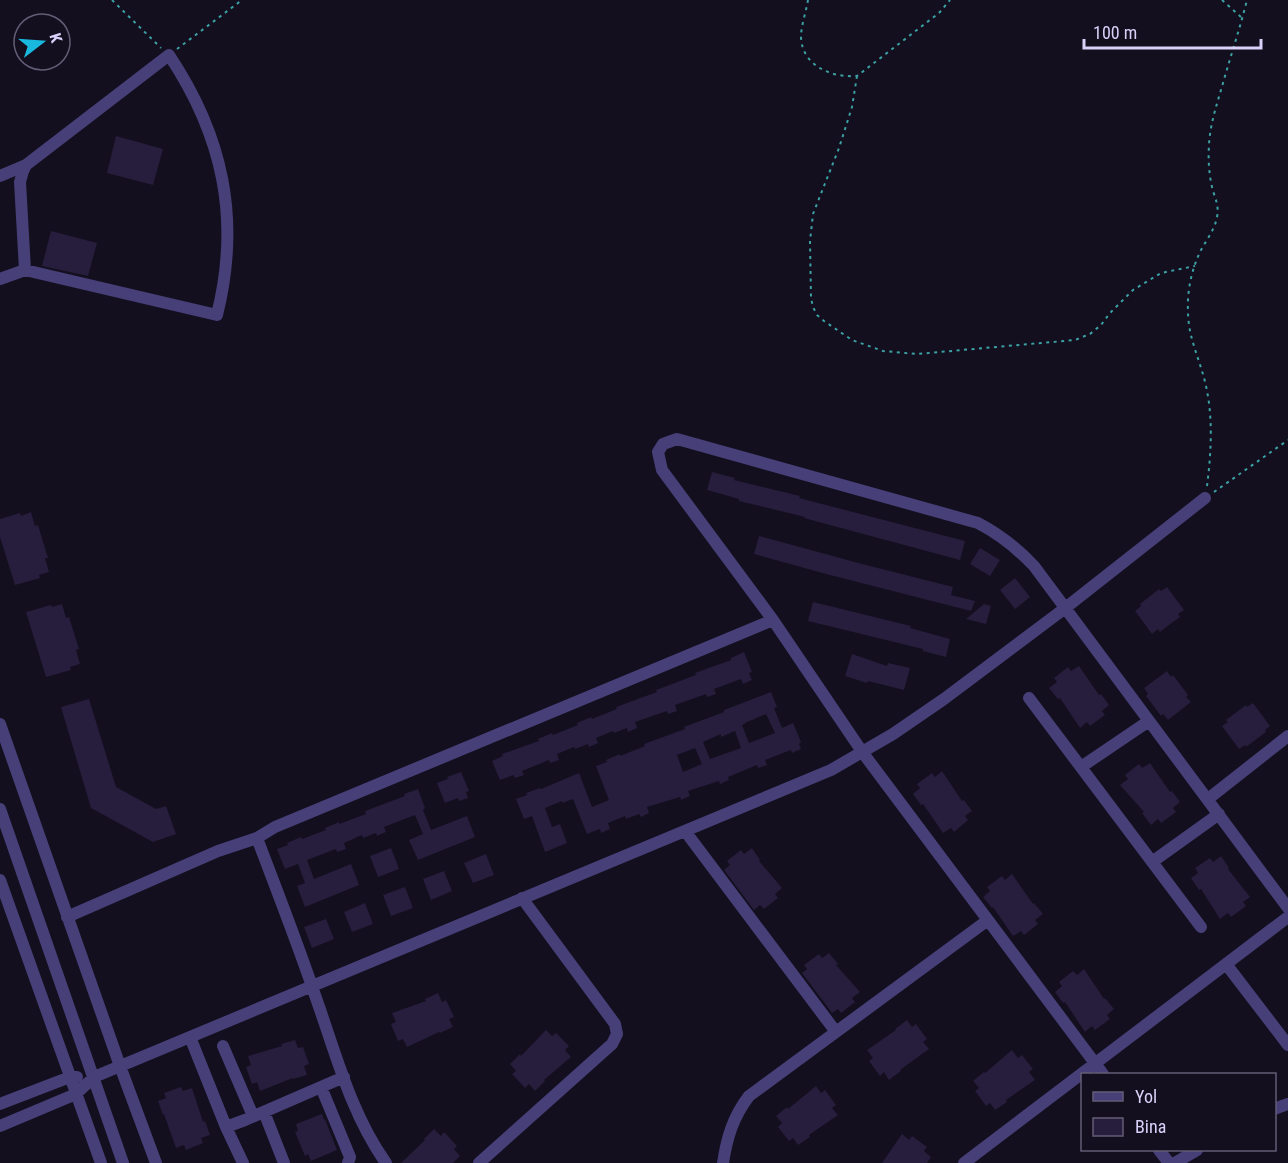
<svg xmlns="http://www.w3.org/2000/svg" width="1288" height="1163" font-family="'Roboto Condensed',sans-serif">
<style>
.building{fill:#271d3d;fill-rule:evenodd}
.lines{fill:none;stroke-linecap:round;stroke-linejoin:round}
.path{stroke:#3ba1a4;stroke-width:2;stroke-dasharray:3 4.5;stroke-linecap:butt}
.minor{stroke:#473f78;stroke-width:12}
</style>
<rect width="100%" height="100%" fill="#130f1e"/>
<path class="building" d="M 116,136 L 163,149 L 153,185 L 107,173 Z
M 51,231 L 97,243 L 88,276 L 42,266 Z
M 712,472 L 735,478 L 734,480 L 800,496 L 799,498 L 965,541 L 960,560 L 804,518 L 805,517 L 739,501 L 739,499 L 707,490 Z
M 31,512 L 35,526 L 38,525 L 48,558 L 45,558 L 49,572 L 39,575 L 40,578 L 15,585 L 0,537 L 0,519 L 20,513 L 21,516 Z
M 759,536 L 866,565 L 953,587 L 951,595 L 975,601 L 971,611 L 826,574 L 754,554 Z
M 980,548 L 1000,560 L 990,576 L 970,564 Z
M 1015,578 L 1030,597 L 1015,609 L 1000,590 Z
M 1167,587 L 1184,610 L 1178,614 L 1180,617 L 1169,625 L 1160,632 L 1158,629 L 1152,634 L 1135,611 L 1141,606 L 1140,604 L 1159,589 L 1161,591 Z
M 813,602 L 911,626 L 910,628 L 950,639 L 946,657 L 923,651 L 923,649 L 808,621 Z
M 62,604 L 66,618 L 69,617 L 79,649 L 76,650 L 80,664 L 70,667 L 71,670 L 46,677 L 26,612 L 51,605 L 52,607 Z
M 984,604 L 991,606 L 986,624 L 966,619 Z
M 744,652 L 752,672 L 749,673 L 752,680 L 743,684 L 741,679 L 714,689 L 716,694 L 707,697 L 706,694 L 675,705 L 677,711 L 668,714 L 667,711 L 635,722 L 637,728 L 628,732 L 627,728 L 614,733 L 613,731 L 596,738 L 598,743 L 589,747 L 588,744 L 575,749 L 574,747 L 557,754 L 559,760 L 550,763 L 549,760 L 522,771 L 524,775 L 515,778 L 513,775 L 500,780 L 492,761 L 503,756 L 502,754 L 539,741 L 538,739 L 552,733 L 553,735 L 578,725 L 577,723 L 591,717 L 592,719 L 617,709 L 616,707 L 657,692 L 656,690 L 696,675 L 695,673 L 731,660 L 731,658 Z
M 852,654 L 887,666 L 888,663 L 910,668 L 904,690 L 868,681 L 867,683 L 845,676 Z
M 1079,666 L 1099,695 L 1101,694 L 1109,705 L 1102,711 L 1105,715 L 1090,726 L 1087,722 L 1080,728 L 1060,698 L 1058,699 L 1049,688 L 1057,682 L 1054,678 L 1068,667 L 1071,671 Z
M 1167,671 L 1171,677 L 1173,675 L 1188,695 L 1186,697 L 1191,702 L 1168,720 L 1163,714 L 1161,716 L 1146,696 L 1148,694 L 1144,688 Z
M 771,692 L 777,707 L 774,708 L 782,728 L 793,723 L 801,742 L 799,744 L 801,749 L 792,753 L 791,750 L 765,760 L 767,765 L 758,768 L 757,765 L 728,777 L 729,780 L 720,784 L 719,781 L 688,791 L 690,796 L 681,800 L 680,797 L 647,807 L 649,813 L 641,817 L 639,814 L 626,819 L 625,816 L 608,823 L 610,829 L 601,833 L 600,829 L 587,834 L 573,799 L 562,803 L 562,801 L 545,808 L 552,827 L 560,824 L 567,843 L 545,852 L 532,816 L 524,819 L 516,799 L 527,795 L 526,793 L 540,788 L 541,789 L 579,773 L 592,807 L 609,800 L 596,766 L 607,762 L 606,760 L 620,754 L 620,756 L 645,746 L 644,744 L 685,729 L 684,727 L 724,712 L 724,710 ZM 766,714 L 775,733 L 749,743 L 742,725 L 745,724 L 745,723 ZM 735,731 L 741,748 L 710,759 L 703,742 L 721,734 L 721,737 ZM 695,748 L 702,764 L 683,772 L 677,755 Z
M 89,699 L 116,787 L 156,809 L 166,806 L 176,834 L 153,842 L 91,808 L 61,707 Z
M 1253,703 L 1270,726 L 1265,730 L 1266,732 L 1246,747 L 1245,745 L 1239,749 L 1222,726 L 1228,722 L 1226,720 L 1246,705 L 1247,707 Z
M 1150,763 L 1170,792 L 1172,791 L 1180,802 L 1173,808 L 1176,812 L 1161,823 L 1158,819 L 1151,825 L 1142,813 L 1144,812 L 1120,785 L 1128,779 L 1125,775 L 1139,764 L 1142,768 Z
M 942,771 L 962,801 L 964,800 L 972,811 L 965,816 L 968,820 L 954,832 L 951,828 L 943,833 L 923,804 L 921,805 L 913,794 L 920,788 L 917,784 L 932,773 L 935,777 Z
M 461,772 L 469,791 L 466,792 L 468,798 L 459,801 L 458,798 L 445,803 L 437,783 L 448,779 L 447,777 Z
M 418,789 L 425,808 L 423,810 L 431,830 L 467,816 L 475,837 L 418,860 L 409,840 L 423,834 L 415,815 L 384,827 L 386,832 L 377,836 L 376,833 L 363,838 L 362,835 L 344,843 L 346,849 L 337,852 L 336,849 L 307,860 L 314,879 L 351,864 L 359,885 L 305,907 L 297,886 L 305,883 L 298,864 L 285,869 L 277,849 L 288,845 L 287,843 L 301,837 L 302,839 L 326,830 L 325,828 L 339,822 L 339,824 L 366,814 L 365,811 L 405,796 L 404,794 Z
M 391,848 L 399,869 L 378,877 L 370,856 Z
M 752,848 L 760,860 L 759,861 L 782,888 L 775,894 L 778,898 L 764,909 L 760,905 L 754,910 L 724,870 L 730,865 L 727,861 L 741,850 L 744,854 Z
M 486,854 L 494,875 L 473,883 L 464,863 Z
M 1221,856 L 1229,868 L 1228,869 L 1250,897 L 1243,902 L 1246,906 L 1231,917 L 1228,913 L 1220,919 L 1201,889 L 1199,890 L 1191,878 L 1198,873 L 1195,868 L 1210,858 L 1213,862 Z
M 444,871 L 452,891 L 431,900 L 423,879 Z
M 1012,874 L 1033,904 L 1034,903 L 1043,914 L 1035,920 L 1038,924 L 1024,935 L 1021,931 L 1013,936 L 993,907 L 992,908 L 983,897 L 990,891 L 987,887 L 1002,876 L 1005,880 Z
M 405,887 L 413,908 L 391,916 L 383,895 Z
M 365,903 L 373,924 L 352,932 L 344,912 Z
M 326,919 L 334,939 L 312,948 L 304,927 Z
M 829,953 L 838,964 L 836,965 L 860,992 L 852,998 L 855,1002 L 841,1013 L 838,1009 L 832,1013 L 802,973 L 807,969 L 804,965 L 819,954 L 822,958 Z
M 1084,969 L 1104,999 L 1105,998 L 1114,1009 L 1107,1015 L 1110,1019 L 1095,1030 L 1092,1026 L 1085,1032 L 1065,1002 L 1063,1003 L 1055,992 L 1062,986 L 1059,982 L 1073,971 L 1077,975 Z
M 438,993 L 442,1002 L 446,1000 L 454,1017 L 449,1019 L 453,1027 L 440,1033 L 439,1032 L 407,1047 L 403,1039 L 398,1041 L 391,1024 L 396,1022 L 392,1013 L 426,1001 L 425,999 Z
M 907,1020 L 912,1027 L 916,1024 L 927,1039 L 923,1042 L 929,1049 L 900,1070 L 901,1071 L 889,1080 L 884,1072 L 880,1076 L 869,1061 L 873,1058 L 867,1050 L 896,1030 L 895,1029 Z
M 546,1030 L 552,1036 L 556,1033 L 569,1046 L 565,1050 L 571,1057 L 544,1080 L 545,1081 L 535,1091 L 529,1084 L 525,1088 L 512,1074 L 516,1071 L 510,1064 L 520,1054 L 521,1056 Z
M 295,1040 L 298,1048 L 303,1047 L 309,1064 L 304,1066 L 307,1075 L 293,1079 L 293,1078 L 260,1091 L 257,1082 L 252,1084 L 246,1067 L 251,1065 L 248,1056 L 282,1046 L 281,1044 Z
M 1012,1050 L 1018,1058 L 1022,1055 L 1033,1069 L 1029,1072 L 1035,1080 L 1006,1100 L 1007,1102 L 995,1110 L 990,1103 L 986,1106 L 975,1091 L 979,1088 L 973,1081 L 984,1072 L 985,1073 Z
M 816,1086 L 821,1093 L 825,1090 L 836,1105 L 832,1108 L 838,1115 L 809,1135 L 810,1137 L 798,1145 L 793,1138 L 789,1141 L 778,1127 L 782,1123 L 776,1116 L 787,1107 L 788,1109 Z
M 181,1087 L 183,1091 L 192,1088 L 203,1122 L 205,1121 L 210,1135 L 201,1138 L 203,1143 L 186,1150 L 184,1145 L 176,1148 L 164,1114 L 163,1115 L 158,1101 L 166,1098 L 164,1093 Z
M 322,1114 L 324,1120 L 325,1119 L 337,1150 L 311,1161 L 308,1154 L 305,1156 L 295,1132 L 298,1131 L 296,1124 Z
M 434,1129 L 441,1136 L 444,1132 L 457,1146 L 454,1149 L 460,1156 L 453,1163 L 401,1163 L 425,1140 L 424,1139 Z
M 902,1134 L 909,1140 L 912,1136 L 927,1147 L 924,1151 L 931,1157 L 927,1163 L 882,1163 Z"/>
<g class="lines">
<path class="path" d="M 112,0 L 161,48
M 808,0 C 806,12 801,26 801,37 C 802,66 832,78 857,76 L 939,13 L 950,0
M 1222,0 L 1242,18
M 177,49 L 242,0
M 857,76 L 852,107 L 839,148 L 813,214 L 810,241 L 811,298 L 813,307 L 817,315 L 824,321 L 852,340 L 883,351 L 917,354 L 1075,340 L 1090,334 L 1101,325 L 1110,313 L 1133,290 L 1161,273 L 1195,266
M 1207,486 C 1211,455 1213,421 1207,391 C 1202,363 1188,340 1188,311 C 1187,290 1192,268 1201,250 C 1207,239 1215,229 1217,217 C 1219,207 1216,200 1213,191 C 1209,176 1208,160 1209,145 C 1210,124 1217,104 1223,83 C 1231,55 1240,28 1247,0
M 1214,492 L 1288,440"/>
<path class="minor" d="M 0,176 L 26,165
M 0,279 L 25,270 L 217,315 C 241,219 223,136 169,55 L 26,165 L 23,171 L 20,182 L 25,270
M 1029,698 L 1201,927
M 0,724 L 120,1066 L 156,1163
M 1081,767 L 1149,721
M 1208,799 L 1288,736
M 0,809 L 123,1163
M 685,831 L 836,1032
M 257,838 C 277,891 298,944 316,998 C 336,1054 351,1114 386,1163
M 1152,862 L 1219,814
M 0,880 L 101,1163
M 67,917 L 218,851 L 257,838 L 275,827 L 773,620
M 1226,964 L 1288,1045
M 190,1037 L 226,1127 L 243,1163
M 223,1046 L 253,1116
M 1103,1074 L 863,753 L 773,620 L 662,470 L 658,452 L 663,444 L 677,439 L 978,523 C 999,534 1017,548 1034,566 L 1288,908
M 321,1087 L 350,1157 L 348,1163
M 0,1104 L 70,1077 L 77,1077
M 1274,1109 L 1288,1104
M 264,1112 L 284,1163
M 0,1126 L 76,1094 L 94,1077 L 831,770 L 893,734 L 944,699 L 1064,609 L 1205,498
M 226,1127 L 245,1120 L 344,1077
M 1159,1150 L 1169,1163
M 479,1163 L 612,1044 L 617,1034 L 615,1024 L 522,898
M 723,1163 C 727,1137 733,1117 749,1096 L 988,920
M 964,1163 L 1288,917
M 1175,1163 L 1197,1150"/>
</g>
<rect x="1081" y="1073" width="195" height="78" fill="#130f1e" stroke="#635d76" stroke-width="1.5"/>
<rect x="1093" y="1092" width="30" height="9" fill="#473f78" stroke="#635d76" stroke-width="1.5"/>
<text x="1135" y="1103" font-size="18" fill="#dad1fa">Yol</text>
<rect x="1093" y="1118" width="30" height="18" fill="#271d3d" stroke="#635d76" stroke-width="1.5"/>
<text x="1135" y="1133" font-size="18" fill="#dad1fa">Bina</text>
<g transform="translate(42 42) rotate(73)"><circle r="28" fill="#130f1e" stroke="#635d76" stroke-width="1.5"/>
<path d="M0-4.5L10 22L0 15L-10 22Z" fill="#19b8de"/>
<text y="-9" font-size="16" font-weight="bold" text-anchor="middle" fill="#dad1fa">K</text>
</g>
<path d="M1084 39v9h177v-9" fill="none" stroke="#dad1fa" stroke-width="3"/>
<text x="1093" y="39" font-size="18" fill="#dad1fa" stroke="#130f1e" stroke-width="4.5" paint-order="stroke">100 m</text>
</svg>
